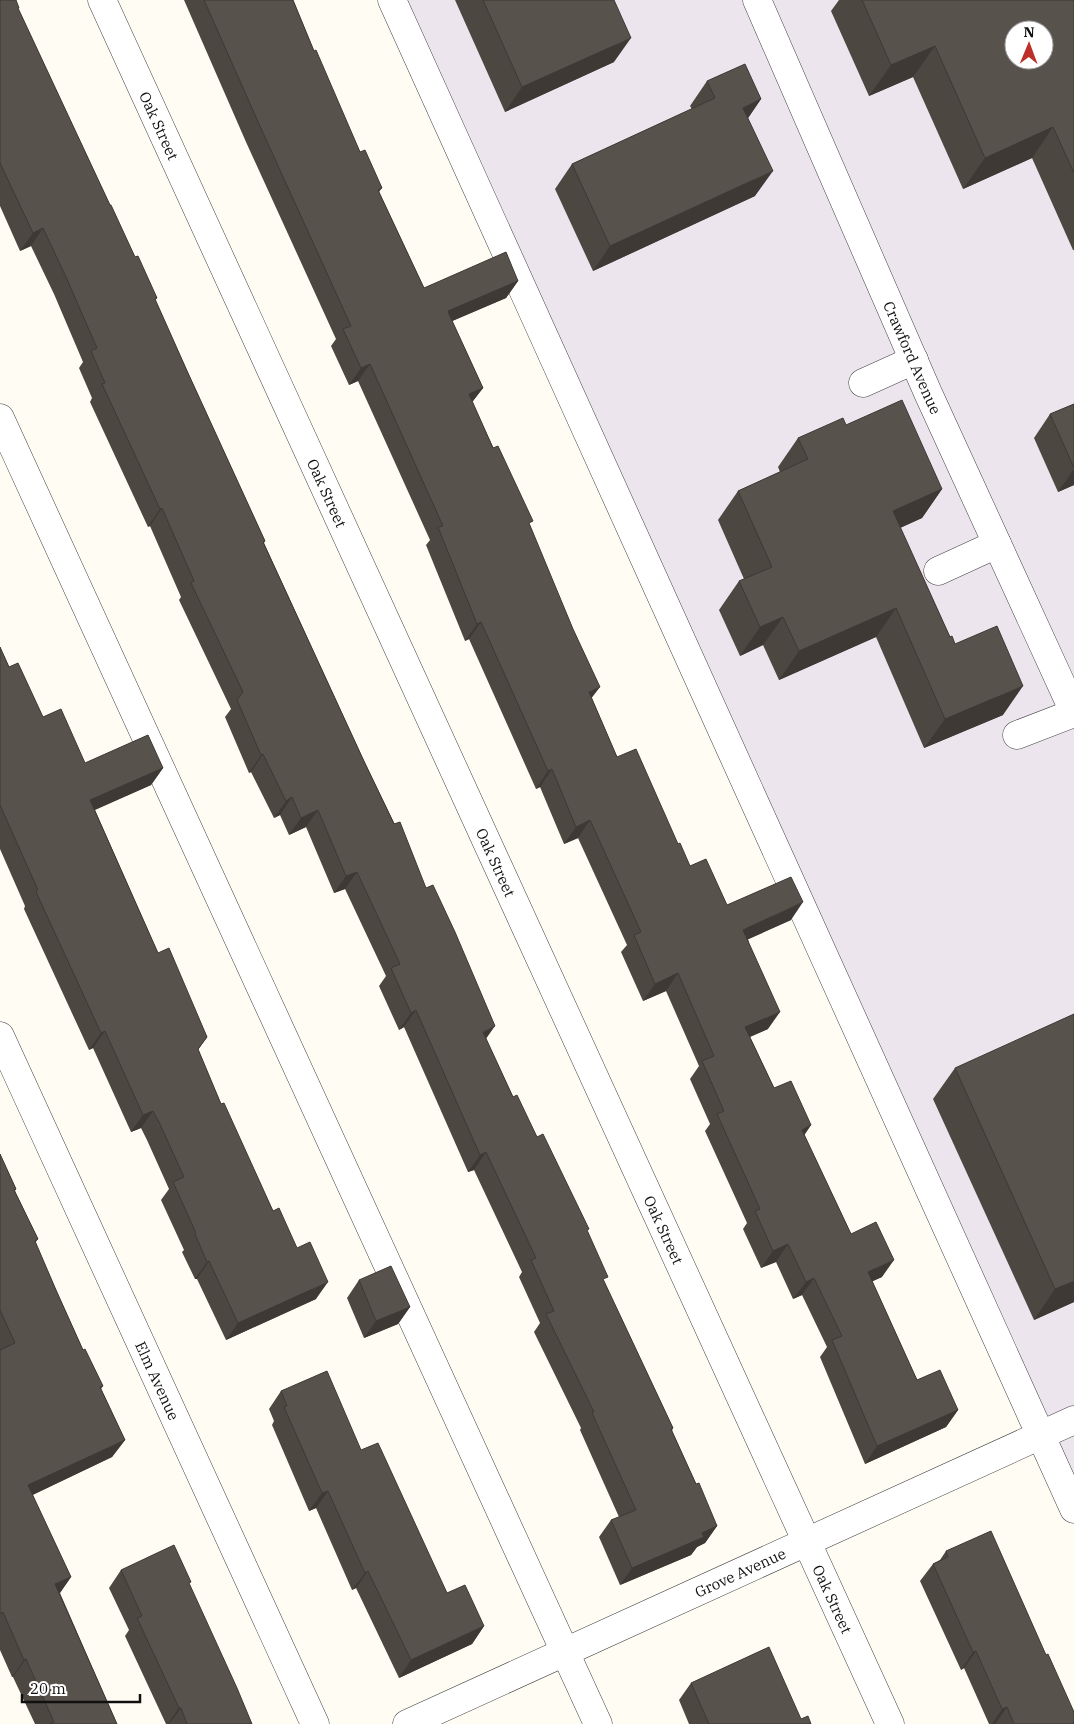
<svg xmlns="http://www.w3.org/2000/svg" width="1074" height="1724" font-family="'IBM Plex Serif',serif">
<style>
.industrial{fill:#ede5ee;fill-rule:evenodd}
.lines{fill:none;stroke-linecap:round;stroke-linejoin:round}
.minor-casing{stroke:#434343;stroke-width:29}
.minor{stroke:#fff;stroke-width:28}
.wall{fill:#4c4741}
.shaded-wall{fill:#3e3935}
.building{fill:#58524c;stroke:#3e3935;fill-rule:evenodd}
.labels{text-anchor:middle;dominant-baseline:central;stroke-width:5;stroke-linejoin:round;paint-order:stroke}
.street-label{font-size:15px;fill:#101010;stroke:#fff}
</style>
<rect width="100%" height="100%" fill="#fffdf3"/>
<path class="industrial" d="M 391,0 L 1074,0 L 1074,1502 ZM 1014,30 L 1044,30 L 1044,60 L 1014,60 Z"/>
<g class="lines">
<g class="minor-casing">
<g id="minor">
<path id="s1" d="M 102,0 L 890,1724"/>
<path d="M 392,0 L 1074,1509"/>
<path id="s2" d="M 757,0 L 928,393 L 1074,712"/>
<path d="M 863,383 L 914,360"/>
<path d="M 0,418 L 598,1724"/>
<path d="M 938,571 L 997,544"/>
<path d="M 1017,735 L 1074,713"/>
<path id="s3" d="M 0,1036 L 315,1724"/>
<path id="s4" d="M 407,1724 L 1074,1420"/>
</g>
</g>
<use href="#minor" class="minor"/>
</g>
<path class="wall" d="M 0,0 L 18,9 L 110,205 L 135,257 L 157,298 L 155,300 L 188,373 L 265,541 L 264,543 L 363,759 L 426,888 L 486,1039 L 513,1097 L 537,1137 L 587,1231 L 604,1282 L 673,1428 L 672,1431 L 696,1484 L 717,1526 L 705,1543 L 697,1547 L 691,1555 L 620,1585 L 599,1537 L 611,1520 L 619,1517 L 580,1430 L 581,1428 L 534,1332 L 540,1323 L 519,1277 L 522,1272 L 474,1170 L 468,1172 L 404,1027 L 399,1030 L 379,986 L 386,976 L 345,889 L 334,893 L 306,827 L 289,835 L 280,815 L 274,818 L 251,772 L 249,773 L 225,717 L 231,709 L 179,600 L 181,597 L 150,526 L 148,527 L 90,402 L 92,398 L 79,368 L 83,362 L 54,294 L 31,246 L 20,251 L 0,206 Z
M 184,0 L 293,0 L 314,51 L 360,152 L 382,188 L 379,192 L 424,288 L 518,281 L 506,298 L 452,321 L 483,388 L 472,402 L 530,526 L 592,699 L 617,757 L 678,844 L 690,866 L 727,905 L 791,920 L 748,939 L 768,1029 L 750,1037 L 774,1088 L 811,1125 L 804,1135 L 851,1234 L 882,1277 L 872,1281 L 917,1380 L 958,1410 L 946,1427 L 865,1464 L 820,1357 L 827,1347 L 802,1295 L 793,1299 L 776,1262 L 761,1268 L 743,1229 L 747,1223 L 705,1131 L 710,1124 L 690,1079 L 699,1066 L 666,991 L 643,1001 L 621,952 L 627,945 L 578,838 L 564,844 L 540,787 L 536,789 L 469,639 L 465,641 L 426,545 L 430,540 L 358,381 L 349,385 L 331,346 L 336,339 L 246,142 Z
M 455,0 L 614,0 L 614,62 L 505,112 Z
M 839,0 L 1074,0 L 1074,250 L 1073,250 L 1032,158 L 963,189 L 913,77 L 869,96 L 831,11 Z
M 707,81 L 761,99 L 748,118 L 755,196 L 593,271 L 555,189 L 572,164 L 692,109 L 690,106 Z
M 1074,404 L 1074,485 L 1058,492 L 1034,438 L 1050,414 Z
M 846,425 L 942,489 L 922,518 L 900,528 L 950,637 L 955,644 L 1003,715 L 924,748 L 876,637 L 779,680 L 763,645 L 740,656 L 719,610 L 739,581 L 744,579 L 718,520 L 738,491 L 780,472 L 778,467 L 798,438 Z
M 0,647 L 9,667 L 43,717 L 85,763 L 163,768 L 151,785 L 95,810 L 158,953 L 207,1037 L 198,1050 L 221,1104 L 316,1299 L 226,1340 L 197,1279 L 195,1279 L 182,1252 L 184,1250 L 161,1200 L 169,1189 L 147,1140 L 141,1128 L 131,1132 L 93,1048 L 89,1050 L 24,909 L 25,906 L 0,849 Z
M 955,1068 L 1074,1302 L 1034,1320 L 933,1099 Z
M 0,1154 L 16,1189 L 15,1191 L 38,1239 L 35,1243 L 83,1350 L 103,1386 L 101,1389 L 125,1440 L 112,1457 L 32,1495 L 71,1577 L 60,1593 L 117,1724 L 35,1724 L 13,1677 L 12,1677 L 0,1650 Z
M 359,1280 L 410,1307 L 398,1324 L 364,1338 L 347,1298 Z
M 281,1391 L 361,1450 L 447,1593 L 484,1626 L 472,1644 L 399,1678 L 356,1588 L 352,1590 L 316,1508 L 309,1511 L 272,1425 L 274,1421 L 269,1409 Z
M 946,1551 L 1074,1724 L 989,1724 L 964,1668 L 961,1670 L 920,1581 L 933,1564 L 940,1560 Z
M 121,1570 L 189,1585 L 252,1724 L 166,1724 L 125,1636 L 129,1630 L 109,1588 Z
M 691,1683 L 801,1719 L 811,1724 L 689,1724 L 679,1700 Z"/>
<path class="shaded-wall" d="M 631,38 L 614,62 L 505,112 L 522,87 Z
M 935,46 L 913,77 L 869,96 L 891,65 Z
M 761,99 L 744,124 L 743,108 Z
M 1053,127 L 1032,158 L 963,189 L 985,158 Z
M 773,171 L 755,196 L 593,271 L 610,246 Z
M 43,228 L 31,246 L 20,251 L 33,233 Z
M 518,281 L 506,298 L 436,328 L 448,311 Z
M 370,364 L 358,381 L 349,385 L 361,368 Z
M 483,388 L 470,405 L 469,394 Z
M 1074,469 L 1074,485 L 1058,492 Z
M 942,489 L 922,518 L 873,540 L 893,511 Z
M 162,508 L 150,526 L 148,527 L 160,509 Z
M 896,608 L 876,637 L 779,680 L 799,651 Z
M 783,617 L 763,645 L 740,656 L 760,627 Z
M 481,622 L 469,639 L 465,641 L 477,624 Z
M 1023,686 L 1003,715 L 924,748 L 945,719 Z
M 600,687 L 587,704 L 589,692 Z
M 263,754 L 251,772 L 249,773 L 261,755 Z
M 163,768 L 151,785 L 78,817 L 90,800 Z
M 552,769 L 540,787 L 536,789 L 548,771 Z
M 292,797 L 280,815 L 274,818 L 286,801 Z
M 318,810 L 306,827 L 289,835 L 301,818 Z
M 590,820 L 578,838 L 564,844 L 576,827 Z
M 357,872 L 345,889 L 334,893 L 346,876 Z
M 803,902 L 791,920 L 731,947 L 743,930 Z
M 678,973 L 666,991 L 643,1001 L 655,984 Z
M 416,1010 L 404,1027 L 399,1030 L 411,1013 Z
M 780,1012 L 768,1029 L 733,1044 L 745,1027 Z
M 495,1026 L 483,1043 L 483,1032 Z
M 105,1031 L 93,1048 L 89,1050 L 101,1033 Z
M 153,1111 L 141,1128 L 131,1132 L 143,1115 Z
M 811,1125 L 799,1143 L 802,1130 Z
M 486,1152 L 474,1170 L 468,1172 L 480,1155 Z
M 788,1244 L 776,1262 L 761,1268 L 773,1251 Z
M 894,1260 L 882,1277 L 856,1289 L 868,1272 Z
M 209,1261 L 197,1279 L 195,1279 L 207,1262 Z
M 814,1278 L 802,1295 L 793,1299 L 806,1282 Z
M 1074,1281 L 1074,1302 L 1034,1320 L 1055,1289 Z
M 328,1282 L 316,1299 L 226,1340 L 238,1323 Z
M 410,1307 L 398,1324 L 364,1338 L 376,1321 Z
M 958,1410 L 946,1427 L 865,1464 L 877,1446 Z
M 125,1440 L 112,1457 L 16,1503 L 28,1485 Z
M 328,1491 L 316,1508 L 309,1511 L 322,1493 Z
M 717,1526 L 705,1543 L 697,1547 L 691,1555 L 620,1585 L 632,1568 Z
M 368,1571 L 356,1588 L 352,1590 L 365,1573 Z
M 71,1577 L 59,1594 L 55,1584 Z
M 484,1626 L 472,1644 L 399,1678 L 411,1660 Z
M 976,1651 L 964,1668 L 961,1670 L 973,1652 Z
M 26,1659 L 13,1677 L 12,1677 L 24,1660 Z
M 1007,1707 L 995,1724 L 992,1724 L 1002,1709 Z
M 179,1708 L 181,1708 L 169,1724 L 168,1724 Z"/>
<path class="building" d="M 0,0 L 16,0 L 19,8 L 18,8 L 110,205 L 111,205 L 135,257 L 138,256 L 157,298 L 155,299 L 188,373 L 265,541 L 263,542 L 363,759 L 394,824 L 400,822 L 426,888 L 433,885 L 455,932 L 495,1026 L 483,1032 L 513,1097 L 517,1095 L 537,1137 L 543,1134 L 589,1229 L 587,1230 L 608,1277 L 603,1279 L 673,1428 L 671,1429 L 696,1484 L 699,1483 L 717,1526 L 702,1533 L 704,1537 L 632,1568 L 611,1520 L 636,1510 L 592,1413 L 594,1412 L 546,1314 L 554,1311 L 531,1260 L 536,1258 L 486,1152 L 480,1155 L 416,1010 L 411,1013 L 391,968 L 400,964 L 357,872 L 346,876 L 318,810 L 301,818 L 292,797 L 286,801 L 263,754 L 261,755 L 237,700 L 243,692 L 191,583 L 194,581 L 162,508 L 160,509 L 102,384 L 105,383 L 91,351 L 97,348 L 66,277 L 43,228 L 33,233 L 0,163 Z
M 204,0 L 293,0 L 314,51 L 316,50 L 360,152 L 365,150 L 382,188 L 378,190 L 424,288 L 506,252 L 518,281 L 448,311 L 449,314 L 483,388 L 469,394 L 493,448 L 498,446 L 533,521 L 529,523 L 573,629 L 600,687 L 589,692 L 617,757 L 636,749 L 678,844 L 680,843 L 690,866 L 706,859 L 727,905 L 791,877 L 803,902 L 743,930 L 780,1012 L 745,1027 L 774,1088 L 791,1081 L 811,1125 L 802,1130 L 851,1234 L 876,1222 L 894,1260 L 868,1272 L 917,1380 L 940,1370 L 958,1410 L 877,1446 L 832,1340 L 842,1336 L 814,1278 L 806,1282 L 788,1244 L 773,1251 L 755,1211 L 760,1209 L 717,1114 L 724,1111 L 702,1061 L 714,1056 L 678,973 L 655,984 L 634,935 L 641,932 L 590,820 L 576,827 L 552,769 L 548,771 L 481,622 L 477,624 L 438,527 L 443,526 L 370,364 L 361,368 L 343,329 L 351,326 L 259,124 Z
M 483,0 L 614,0 L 631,38 L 522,87 Z
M 862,0 L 1074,0 L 1074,173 L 1053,127 L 985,158 L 935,46 L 891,65 ZM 1014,30 L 1044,30 L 1044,60 L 1014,60 Z
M 745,64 L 761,99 L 743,108 L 773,171 L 610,246 L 572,164 L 715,98 L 707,81 Z
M 902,400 L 942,489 L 893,511 L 950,637 L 952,636 L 955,644 L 997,626 L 1023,686 L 945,719 L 896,608 L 799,651 L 783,617 L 760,627 L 739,581 L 772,567 L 738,491 L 808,459 L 798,438 L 843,418 L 846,425 Z
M 1074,404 L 1074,468 L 1050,414 Z
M 0,647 L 9,667 L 18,663 L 43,717 L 61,709 L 85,763 L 148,735 L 163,768 L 90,800 L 158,953 L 169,948 L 207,1037 L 198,1049 L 221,1104 L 224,1103 L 273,1211 L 279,1208 L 297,1248 L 310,1242 L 328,1282 L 238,1323 L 209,1261 L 207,1262 L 195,1234 L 196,1233 L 173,1182 L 184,1177 L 159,1122 L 153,1111 L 143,1115 L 105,1031 L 101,1033 L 36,892 L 38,890 L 0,805 Z
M 1074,1014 L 1074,1281 L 1055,1289 L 955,1068 Z
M 0,1154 L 16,1189 L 14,1190 L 38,1239 L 35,1241 L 56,1290 L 83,1350 L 85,1349 L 103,1386 L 100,1387 L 125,1440 L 28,1485 L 71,1577 L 55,1584 L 117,1724 L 49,1724 L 54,1722 L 26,1659 L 24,1660 L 3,1612 L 0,1614 L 0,1350 L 15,1343 L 0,1310 Z
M 391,1266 L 410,1307 L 376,1321 L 359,1280 Z
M 327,1371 L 361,1450 L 378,1443 L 447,1593 L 465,1585 L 484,1626 L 411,1660 L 368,1571 L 365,1573 L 328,1491 L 322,1493 L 284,1407 L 287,1406 L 281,1391 Z
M 991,1531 L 1046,1655 L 1048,1654 L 1074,1712 L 1074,1724 L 1014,1724 L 1007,1707 L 1002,1709 L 976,1651 L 973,1652 L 933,1564 L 948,1557 L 946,1551 Z
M 174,1545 L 191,1582 L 189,1583 L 237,1688 L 252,1724 L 187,1724 L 181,1708 L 179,1708 L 137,1618 L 142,1616 L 121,1570 Z
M 769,1647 L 801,1719 L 808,1716 L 811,1724 L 709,1724 L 691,1683 Z"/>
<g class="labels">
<g class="street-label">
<text stroke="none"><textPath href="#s1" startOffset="138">Oak Street</textPath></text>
<text stroke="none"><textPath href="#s2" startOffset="390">Crawford Avenue</textPath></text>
<text stroke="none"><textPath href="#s1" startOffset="542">Oak Street</textPath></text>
<text stroke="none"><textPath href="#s1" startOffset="948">Oak Street</textPath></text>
<text stroke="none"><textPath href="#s1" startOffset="1352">Oak Street</textPath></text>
<text stroke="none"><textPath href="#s3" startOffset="379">Elm Avenue</textPath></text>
<text stroke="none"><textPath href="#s4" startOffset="366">Grove Avenue</textPath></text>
<text stroke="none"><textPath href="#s1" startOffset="1758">Oak Street</textPath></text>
</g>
</g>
<g transform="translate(1029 45) rotate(1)"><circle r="24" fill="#ffffff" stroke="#9f9f9f"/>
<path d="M0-4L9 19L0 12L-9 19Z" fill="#bd302a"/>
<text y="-8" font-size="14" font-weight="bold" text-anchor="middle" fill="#101010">N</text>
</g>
<path d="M22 1694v8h118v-8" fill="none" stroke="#101010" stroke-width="2.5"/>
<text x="30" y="1694" font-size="15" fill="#101010" stroke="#ffffff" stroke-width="4" paint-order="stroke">20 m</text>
</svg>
